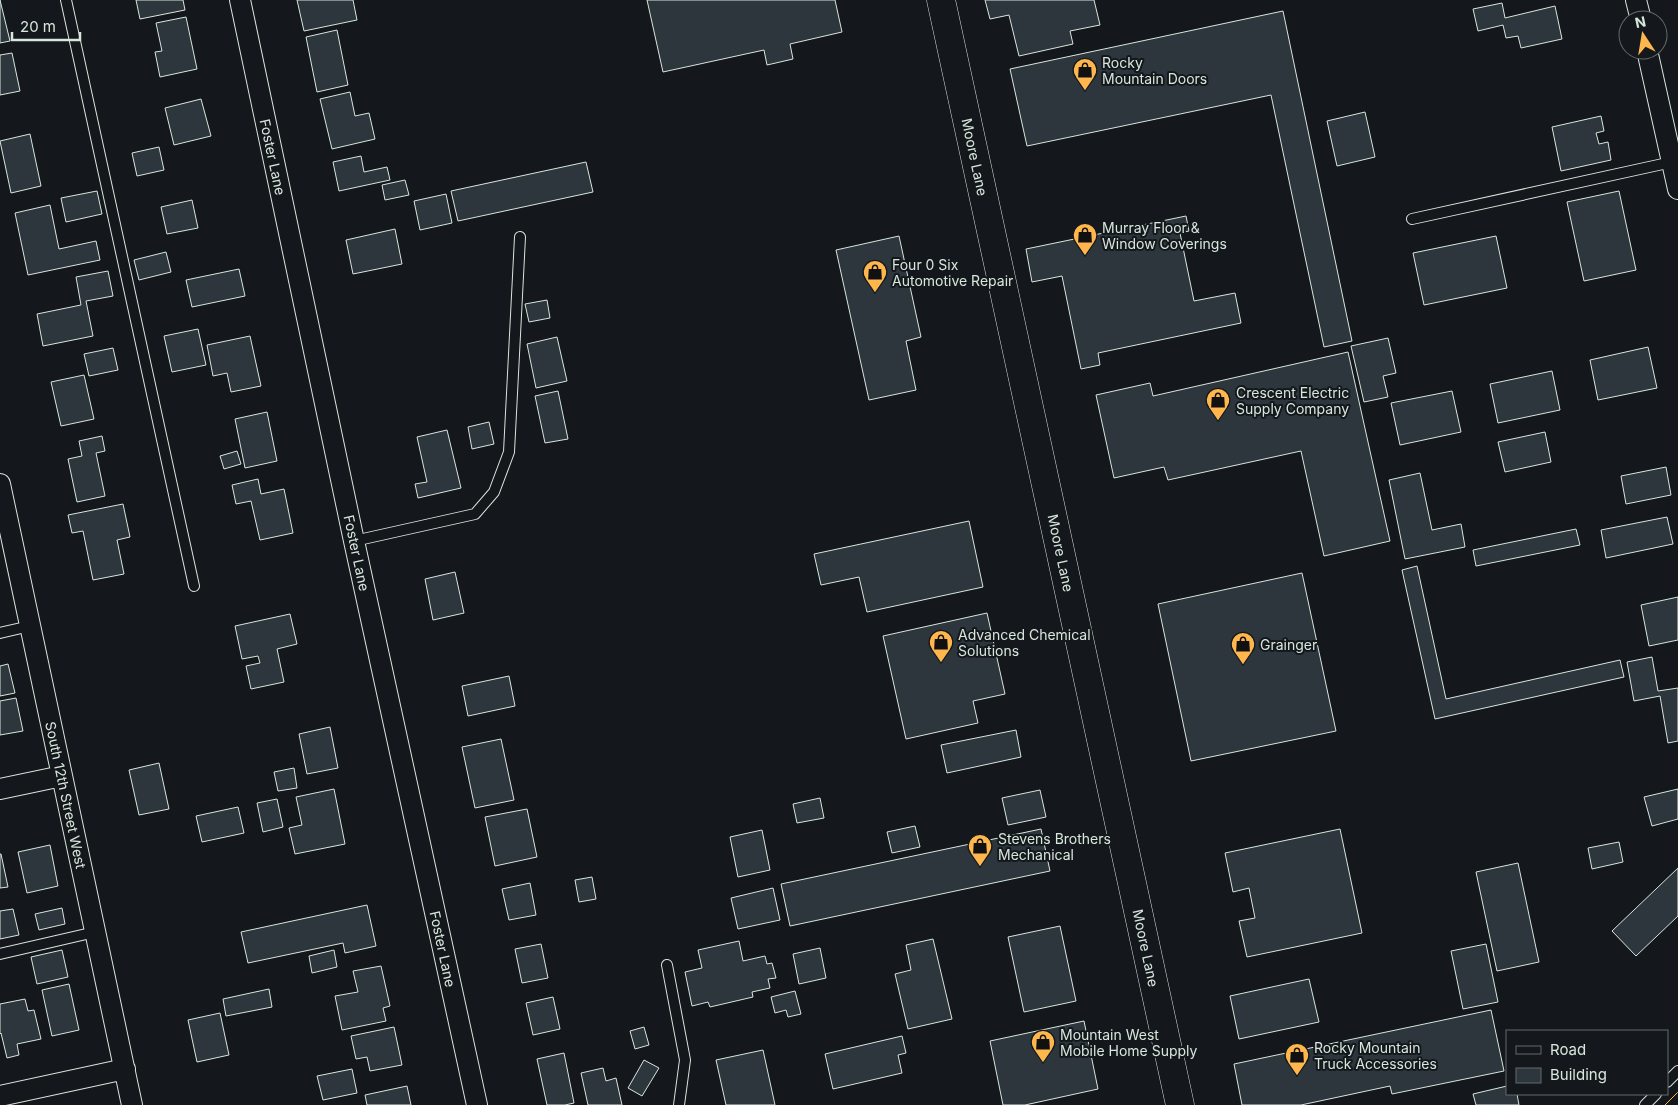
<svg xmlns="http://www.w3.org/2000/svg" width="1678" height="1105" font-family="Inter,sans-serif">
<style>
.building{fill:#2c363c;stroke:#d8e6dc}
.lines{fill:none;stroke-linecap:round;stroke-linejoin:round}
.lane-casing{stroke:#d8e6dc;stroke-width:12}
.street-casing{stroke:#d8e6dc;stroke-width:22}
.secondary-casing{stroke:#d8e6dc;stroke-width:29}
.lane{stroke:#14181c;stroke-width:10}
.street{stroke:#14181c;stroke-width:20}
.secondary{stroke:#14181c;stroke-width:28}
.power{stroke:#ffb74d;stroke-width:1;stroke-dasharray:18 4 2.5 4;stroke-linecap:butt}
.labels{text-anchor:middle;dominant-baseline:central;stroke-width:4;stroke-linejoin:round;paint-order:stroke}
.poi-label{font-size:14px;fill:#d8e6dc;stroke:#14181c;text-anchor:start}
.street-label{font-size:14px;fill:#d8e6dc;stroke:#14181c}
</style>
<rect width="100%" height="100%" fill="#14181c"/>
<path class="building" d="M 0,0 L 10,41 L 0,43 Z
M 136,0 L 183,0 L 185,10 L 140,19 Z
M 297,0 L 353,0 L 357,20 L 304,31 Z
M 647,0 L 835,0 L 842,32 L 790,44 L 793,59 L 767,65 L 764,50 L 663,72 Z
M 985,0 L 1094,0 L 1100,25 L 1070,31 L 1073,44 L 1019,56 L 1009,15 L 990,19 Z
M 1502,3 L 1505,18 L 1555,6 L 1562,39 L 1521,48 L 1518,36 L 1506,38 L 1503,25 L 1478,31 L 1473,9 Z
M 1283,11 L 1352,341 L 1324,347 L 1271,95 L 1027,146 L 1010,69 Z
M 186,17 L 197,69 L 160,77 L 155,52 L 162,51 L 156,23 Z
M 337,30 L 348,85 L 317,92 L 306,37 Z
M 12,53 L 20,91 L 0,95 L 0,55 Z
M 350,92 L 355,116 L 369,113 L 375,139 L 332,149 L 320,99 Z
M 201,99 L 211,136 L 174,145 L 165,108 Z
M 1365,112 L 1375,157 L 1337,166 L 1327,121 Z
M 1601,116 L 1604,131 L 1596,133 L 1599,144 L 1608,142 L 1611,160 L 1561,171 L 1552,127 Z
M 30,134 L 41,186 L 11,193 L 0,141 Z
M 159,147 L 164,170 L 137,176 L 132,153 Z
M 361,156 L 364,172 L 387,167 L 390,180 L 339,191 L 333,162 Z
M 586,162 L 593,192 L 458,221 L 451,191 Z
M 405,180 L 409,195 L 385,200 L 382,185 Z
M 97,191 L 102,214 L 66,222 L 61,198 Z
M 1619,191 L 1636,270 L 1584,281 L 1567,202 Z
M 446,194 L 452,223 L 420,230 L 414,201 Z
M 192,200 L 198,228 L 167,234 L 161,207 Z
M 50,205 L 59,249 L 96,241 L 100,260 L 28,275 L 15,213 Z
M 1186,216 L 1189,231 L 1180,233 L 1194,301 L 1235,293 L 1241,323 L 1098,353 L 1100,365 L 1081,369 L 1062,276 L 1032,282 L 1026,249 Z
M 395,229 L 402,264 L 353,274 L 346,240 Z
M 899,236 L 921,337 L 906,341 L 916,390 L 869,400 L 836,250 Z
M 1496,236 L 1507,288 L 1424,305 L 1413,253 Z
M 166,252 L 171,272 L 139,280 L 134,260 Z
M 239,269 L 245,296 L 192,307 L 186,280 Z
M 108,271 L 113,296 L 86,301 L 93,336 L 43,346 L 37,314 L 81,305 L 76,277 Z
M 547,300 L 550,318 L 529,322 L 525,304 Z
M 198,329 L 206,365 L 172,372 L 164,336 Z
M 250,336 L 261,386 L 231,392 L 227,373 L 213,376 L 207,345 Z
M 557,337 L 567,381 L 536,388 L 527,344 Z
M 1388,338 L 1396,373 L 1383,376 L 1388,397 L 1364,402 L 1351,346 Z
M 1648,347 L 1657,388 L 1598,400 L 1590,360 Z
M 113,348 L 118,370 L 89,376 L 84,354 Z
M 1348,352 L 1390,541 L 1324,556 L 1301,451 L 1168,480 L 1164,467 L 1114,478 L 1096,395 L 1150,383 L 1153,396 Z
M 1552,371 L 1560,410 L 1498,423 L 1490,384 Z
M 84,375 L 94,419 L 61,426 L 51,382 Z
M 558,391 L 568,439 L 545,443 L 535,396 Z
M 1452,391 L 1461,432 L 1400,445 L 1391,403 Z
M 267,412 L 277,461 L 245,468 L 235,419 Z
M 489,422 L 494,444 L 472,449 L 468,427 Z
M 447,430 L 461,488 L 418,498 L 415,484 L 427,482 L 417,437 Z
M 1545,432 L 1551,462 L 1505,472 L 1498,442 Z
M 102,436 L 105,451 L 96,453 L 105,496 L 77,502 L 68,459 L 82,456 L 79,441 Z
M 237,451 L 241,464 L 224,469 L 220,456 Z
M 1666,467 L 1671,495 L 1626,504 L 1621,476 Z
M 1420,473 L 1432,530 L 1461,524 L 1465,547 L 1405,559 L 1389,480 Z
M 258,479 L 261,494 L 284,489 L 293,533 L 260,540 L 251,501 L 236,504 L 232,485 Z
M 123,504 L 130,537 L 117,540 L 124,574 L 93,580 L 83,531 L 72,533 L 68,515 Z
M 1667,517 L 1673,544 L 1606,558 L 1601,530 Z
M 969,521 L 983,587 L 867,612 L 859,577 L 821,585 L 814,554 Z
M 1576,529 L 1580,545 L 1476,566 L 1473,550 Z
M 1417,566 L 1446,699 L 1620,660 L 1624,677 L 1435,719 L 1402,570 Z
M 455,572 L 464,613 L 433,620 L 425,579 Z
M 1302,573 L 1336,731 L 1191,761 L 1158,604 Z
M 1678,597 L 1678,640 L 1649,646 L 1641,605 Z
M 987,613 L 1005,694 L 973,701 L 978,723 L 906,739 L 883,636 Z
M 290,614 L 297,644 L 277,649 L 284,682 L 251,689 L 246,666 L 260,663 L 258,656 L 242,659 L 235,626 Z
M 1652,657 L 1658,691 L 1678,688 L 1678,741 L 1668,743 L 1660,696 L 1634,701 L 1627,662 Z
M 8,664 L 15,693 L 0,696 L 0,666 Z
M 509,676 L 515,706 L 468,716 L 462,686 Z
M 16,698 L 23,731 L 0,735 L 0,701 Z
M 330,727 L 338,768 L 307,774 L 299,734 Z
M 1016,730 L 1021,757 L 947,773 L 941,745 Z
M 501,739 L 514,800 L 475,808 L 462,747 Z
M 159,763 L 169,809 L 139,815 L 129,770 Z
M 294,768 L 297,788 L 278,791 L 274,772 Z
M 334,789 L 345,844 L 295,854 L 289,828 L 302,825 L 296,797 Z
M 1678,789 L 1678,819 L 1652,826 L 1644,797 Z
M 1040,790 L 1046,817 L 1008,825 L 1002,798 Z
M 820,798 L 824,818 L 797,823 L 793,804 Z
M 277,799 L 283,827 L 263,832 L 257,803 Z
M 238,807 L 244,833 L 202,842 L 196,816 Z
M 527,809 L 537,857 L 495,866 L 485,817 Z
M 915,826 L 920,847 L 892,853 L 887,832 Z
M 1041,829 L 1050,871 L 790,926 L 781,884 Z
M 1340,829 L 1362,933 L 1247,957 L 1239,921 L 1255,918 L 1249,888 L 1233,892 L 1225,853 Z
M 762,830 L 770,870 L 738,877 L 730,837 Z
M 1619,842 L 1623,862 L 1592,869 L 1588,848 Z
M 50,845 L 58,886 L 27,893 L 18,852 Z
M 0,854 L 1,854 L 8,887 L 0,888 Z
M 1518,863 L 1539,962 L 1497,971 L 1476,872 Z
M 1678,868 L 1678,916 L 1636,956 L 1612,931 Z
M 592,877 L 596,899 L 579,902 L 575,880 Z
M 530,883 L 536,915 L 509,920 L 502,889 Z
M 773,888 L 780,920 L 738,929 L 731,898 Z
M 367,905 L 376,946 L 345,953 L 343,943 L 248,963 L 241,932 Z
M 62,908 L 65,924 L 39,930 L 35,914 Z
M 13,909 L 19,935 L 0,939 L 0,911 Z
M 1060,926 L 1076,1001 L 1024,1012 L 1008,937 Z
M 933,939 L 952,1019 L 908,1029 L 895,974 L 911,970 L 906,945 Z
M 739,941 L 743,961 L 765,956 L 767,964 L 772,963 L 776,978 L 768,979 L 770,988 L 752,992 L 753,997 L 710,1007 L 708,1002 L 692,1006 L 685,972 L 702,968 L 698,950 Z
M 541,944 L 548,978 L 522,983 L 515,949 Z
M 1486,944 L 1498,1002 L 1463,1009 L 1451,951 Z
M 820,948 L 826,978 L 799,984 L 793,954 Z
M 62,950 L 68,977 L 37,984 L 31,957 Z
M 334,950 L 337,967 L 312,973 L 309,956 Z
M 381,966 L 390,1006 L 383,1008 L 386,1021 L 342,1030 L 335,996 L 358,992 L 353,971 Z
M 1309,979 L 1319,1022 L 1239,1039 L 1230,996 Z
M 69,984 L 79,1030 L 52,1036 L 42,990 Z
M 269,989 L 272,1007 L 226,1016 L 223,999 Z
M 795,991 L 801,1014 L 788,1017 L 786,1010 L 775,1013 L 771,997 Z
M 553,997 L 560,1029 L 533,1035 L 526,1003 Z
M 25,999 L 28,1011 L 34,1010 L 41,1039 L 17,1044 L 19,1055 L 7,1058 L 1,1033 L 0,1034 L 0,1004 Z
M 1491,1010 L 1504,1071 L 1392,1094 L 1390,1086 L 1301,1105 L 1242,1105 L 1234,1064 Z
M 220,1013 L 229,1055 L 197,1062 L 188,1020 Z
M 1084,1021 L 1098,1089 L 1025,1105 L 1003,1105 L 990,1041 Z
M 394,1027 L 402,1065 L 370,1071 L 367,1057 L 356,1059 L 351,1036 Z
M 644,1027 L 649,1045 L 635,1049 L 630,1031 Z
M 902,1036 L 906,1053 L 898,1055 L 902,1073 L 833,1089 L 825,1054 Z
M 763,1050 L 775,1105 L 726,1105 L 716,1060 Z
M 564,1053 L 574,1103 L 565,1105 L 547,1105 L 537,1059 Z
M 644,1060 L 659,1068 L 642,1096 L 628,1088 Z
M 603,1068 L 606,1081 L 616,1078 L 622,1105 L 588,1105 L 581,1073 Z
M 352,1069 L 357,1093 L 323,1100 L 317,1076 Z
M 407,1086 L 411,1105 L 367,1105 L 365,1095 Z
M 1507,1086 L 1507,1094 L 1517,1094 L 1519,1105 L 1476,1105 L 1473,1094 Z"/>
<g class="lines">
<g class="lane-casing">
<path id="lane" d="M 66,0 L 194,586
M 1412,219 L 1672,162
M 354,541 L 475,514 L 494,492 L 509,452 L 520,237
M 0,633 L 30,626
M 0,954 L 95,932
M 667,965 L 685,1060 L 679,1105
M 1667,1082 L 1678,1071
M 1645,1105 L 1656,1094"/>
</g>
<g class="street-casing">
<path id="street" d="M 240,0 L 354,541 L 477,1105
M 1636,0 L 1641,20
M 1647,50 L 1678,189
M 0,484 L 132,1105
M 0,789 L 62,776
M 0,1096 L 125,1069"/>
</g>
<g class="secondary-casing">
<path id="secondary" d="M 941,0 L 1180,1105"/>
</g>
<use href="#lane" class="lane"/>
<use href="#street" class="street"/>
<use href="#secondary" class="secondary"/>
<path class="power" d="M 1665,1105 L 1678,1092"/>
</g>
<defs>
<g id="shop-pin" transform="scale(1.25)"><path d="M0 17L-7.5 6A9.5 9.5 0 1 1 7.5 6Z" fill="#ffb74d" stroke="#14181c"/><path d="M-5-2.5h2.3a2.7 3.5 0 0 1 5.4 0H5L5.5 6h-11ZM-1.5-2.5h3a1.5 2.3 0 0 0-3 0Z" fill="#111"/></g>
</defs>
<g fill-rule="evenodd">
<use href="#shop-pin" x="1085" y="70"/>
<use href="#shop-pin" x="1085" y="235"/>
<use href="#shop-pin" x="875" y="272"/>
<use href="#shop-pin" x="1218" y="400"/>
<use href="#shop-pin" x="941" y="642"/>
<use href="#shop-pin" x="1243" y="644"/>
<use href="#shop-pin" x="980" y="846"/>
<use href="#shop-pin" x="1043" y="1042"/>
<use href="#shop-pin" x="1297" y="1055"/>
</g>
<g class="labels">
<g class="poi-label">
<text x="1102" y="62">Rocky<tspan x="1102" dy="16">Mountain Doors</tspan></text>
<text x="1102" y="227">Murray Floor &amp;<tspan x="1102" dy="16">Window Coverings</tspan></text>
<text x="892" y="264">Four 0 Six<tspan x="892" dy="16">Automotive Repair</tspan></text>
<text x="1236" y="392">Crescent Electric<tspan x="1236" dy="16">Supply Company</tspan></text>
<text x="958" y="634">Advanced Chemical<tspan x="958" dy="16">Solutions</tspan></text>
<text x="1260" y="644">Grainger</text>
<text x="998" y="838">Stevens Brothers<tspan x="998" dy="16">Mechanical</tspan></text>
<text x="1060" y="1034">Mountain West<tspan x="1060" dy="16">Mobile Home Supply</tspan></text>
<text x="1314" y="1047">Rocky Mountain<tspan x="1314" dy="16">Truck Accessories</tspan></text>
</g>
<g class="street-label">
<text transform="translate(273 157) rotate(78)">Foster Lane</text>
<text transform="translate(975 157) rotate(78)">Moore Lane</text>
<text transform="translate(357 553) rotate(78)">Foster Lane</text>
<text transform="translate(1061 553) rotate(78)">Moore Lane</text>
<text transform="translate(66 795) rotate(78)">South 12th Street West</text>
<text transform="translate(1146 948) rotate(78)">Moore Lane</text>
<text transform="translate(443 949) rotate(78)">Foster Lane</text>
</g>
</g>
<rect x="1506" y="1030" width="162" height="65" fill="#14181c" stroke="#626a69"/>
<rect x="1516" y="1046" width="25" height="8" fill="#14181c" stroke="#626a69"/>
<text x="1550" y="1055" font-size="15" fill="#d8e6dc">Road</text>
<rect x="1516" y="1068" width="25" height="15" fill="#2c363c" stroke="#626a69"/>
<text x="1550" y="1080" font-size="15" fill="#d8e6dc">Building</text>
<g transform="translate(1643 35) rotate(348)"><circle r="24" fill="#14181c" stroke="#626a69"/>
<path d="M0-4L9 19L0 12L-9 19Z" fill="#ffb74d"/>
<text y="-8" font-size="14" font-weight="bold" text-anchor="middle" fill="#d8e6dc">N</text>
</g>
<path d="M12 32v8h68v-8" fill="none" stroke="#d8e6dc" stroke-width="2.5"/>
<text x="20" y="32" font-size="15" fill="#d8e6dc" stroke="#14181c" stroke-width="4" paint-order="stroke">20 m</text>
</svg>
